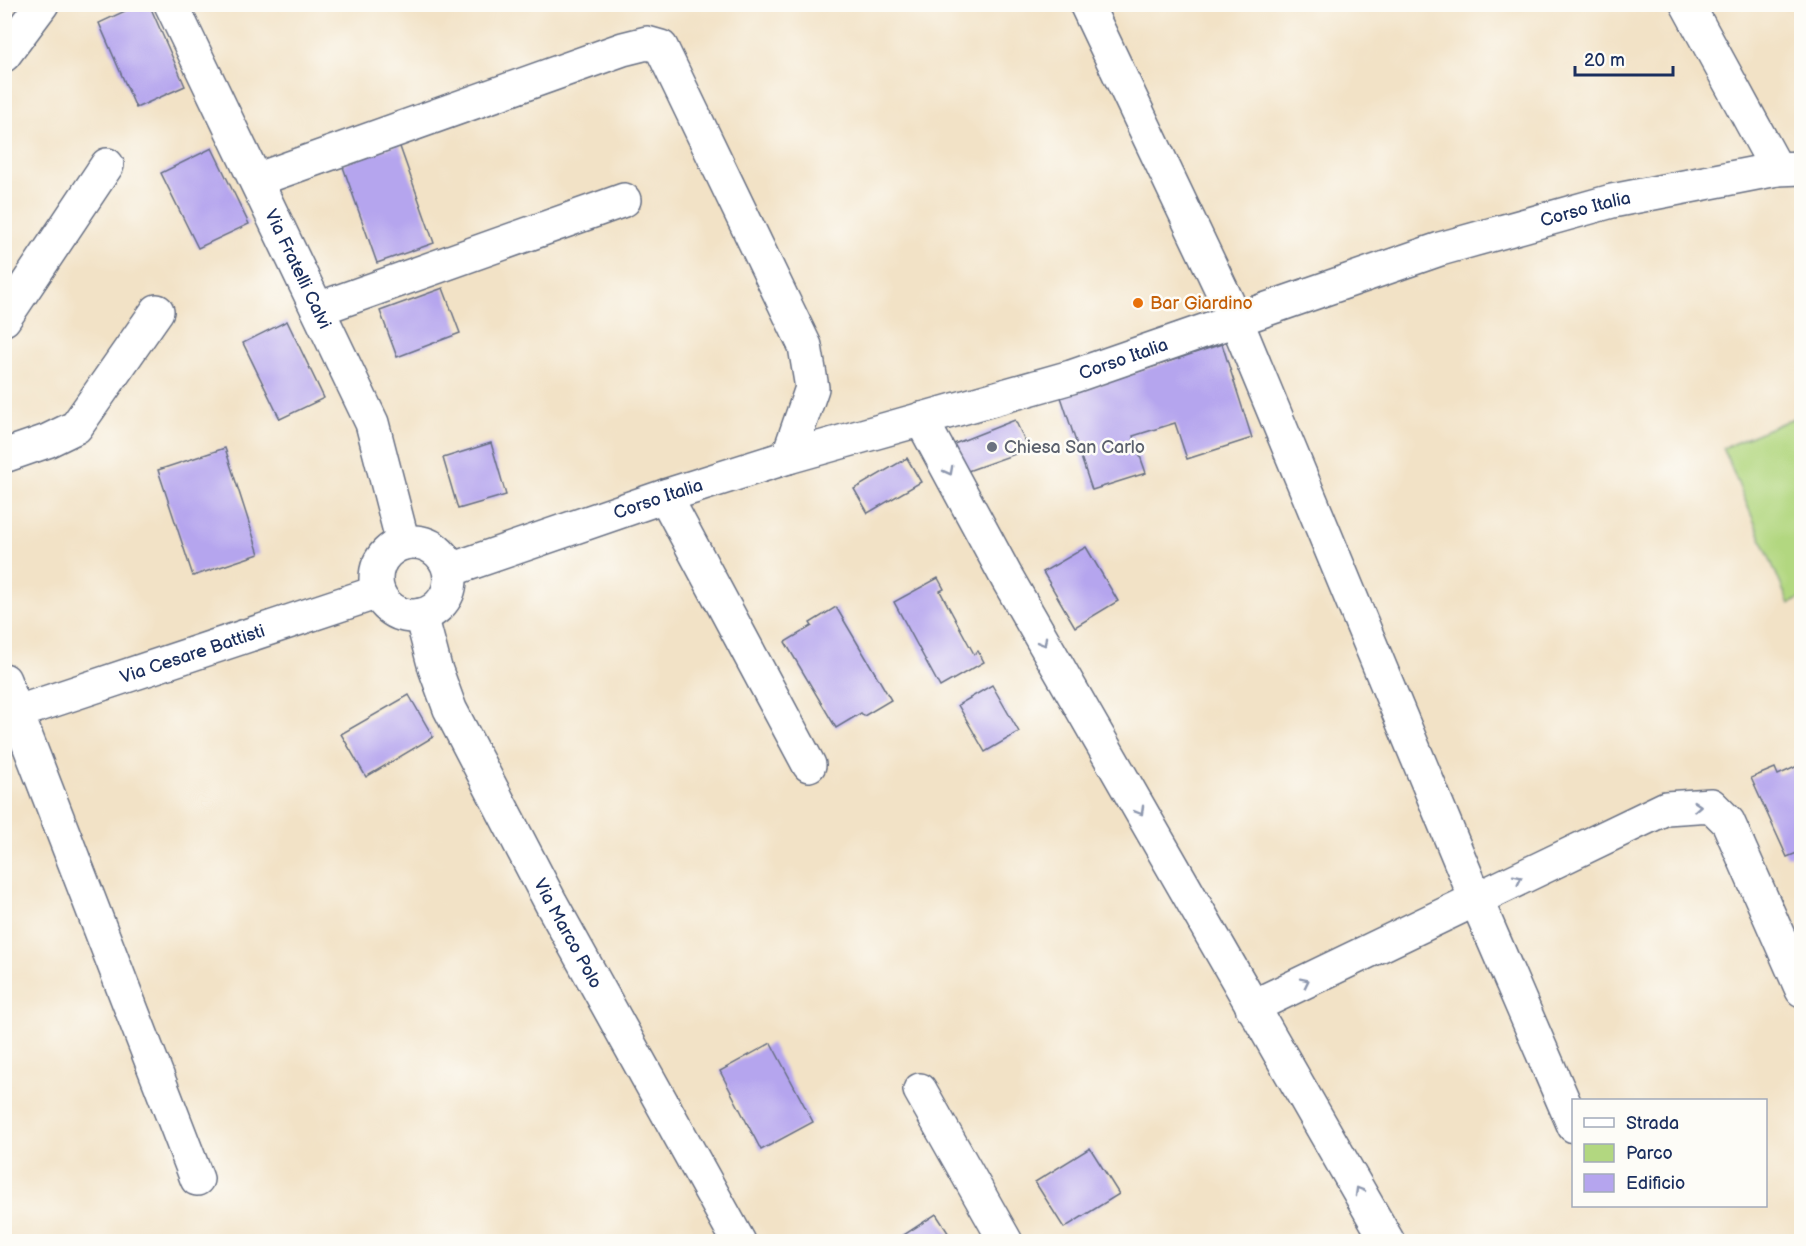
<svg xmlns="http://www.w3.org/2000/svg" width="1806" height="1246" font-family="'Balsamiq Sans',sans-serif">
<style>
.green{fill:#b2d780;stroke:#66836f;stroke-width:1.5}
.building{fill:#b5a5ee}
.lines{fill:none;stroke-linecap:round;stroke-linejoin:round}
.minor-casing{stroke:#666e82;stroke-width:36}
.minor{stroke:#fff;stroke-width:33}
.oneway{stroke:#8d97ae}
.food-dot{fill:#e8710a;stroke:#fdfcf7;stroke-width:2}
.worship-dot{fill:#6b7280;stroke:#fdfcf7;stroke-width:2}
.labels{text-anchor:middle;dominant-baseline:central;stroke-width:5;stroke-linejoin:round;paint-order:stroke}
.street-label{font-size:18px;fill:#1b2f5e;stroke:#fdfcf7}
.food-label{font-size:18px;fill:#c56008;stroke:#fdfcf7;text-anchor:start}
.worship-label{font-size:18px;fill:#5b616d;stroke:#fdfcf7;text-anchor:start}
</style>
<rect width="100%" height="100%" fill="#fdfcf7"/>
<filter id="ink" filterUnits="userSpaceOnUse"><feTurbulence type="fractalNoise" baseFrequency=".0167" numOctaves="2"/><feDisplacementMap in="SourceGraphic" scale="12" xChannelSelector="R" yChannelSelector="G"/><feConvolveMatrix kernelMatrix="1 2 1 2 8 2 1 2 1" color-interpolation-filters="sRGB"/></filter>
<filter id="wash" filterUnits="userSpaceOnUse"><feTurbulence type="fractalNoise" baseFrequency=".008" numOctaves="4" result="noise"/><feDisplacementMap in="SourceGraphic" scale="24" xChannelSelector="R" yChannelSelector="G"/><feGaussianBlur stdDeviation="1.35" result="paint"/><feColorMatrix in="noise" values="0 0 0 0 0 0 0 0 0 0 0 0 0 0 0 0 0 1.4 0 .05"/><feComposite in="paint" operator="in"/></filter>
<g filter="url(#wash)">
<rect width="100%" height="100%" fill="#f2e2c6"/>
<path class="green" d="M 1801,415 L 1801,598 L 1789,604 L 1723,448 Z"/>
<g id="blocks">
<path class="building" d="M 140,4 L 149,4 L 185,86 L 136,108 L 99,23 Z
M 399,144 L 434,243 L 377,263 L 342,164 Z
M 212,148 L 249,224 L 198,248 L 161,173 Z
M 443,288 L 460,333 L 397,357 L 380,311 Z
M 287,321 L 324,398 L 280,419 L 243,343 Z
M 1222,344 L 1252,438 L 1187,459 L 1175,423 L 1133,436 L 1146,473 L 1092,490 L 1061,397 Z
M 1015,420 L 1029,449 L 965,472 L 954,444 Z
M 491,443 L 506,495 L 458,509 L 443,458 Z
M 225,448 L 259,554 L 193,576 L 158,470 Z
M 907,458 L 921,482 L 868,513 L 854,489 Z
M 1086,547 L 1118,601 L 1075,627 L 1043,572 Z
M 938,578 L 944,589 L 940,591 L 974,654 L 978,651 L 984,662 L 940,687 L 894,602 Z
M 836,607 L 891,700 L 864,716 L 861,713 L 836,728 L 785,642 L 812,626 L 810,623 Z
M 992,685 L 1019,732 L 985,752 L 958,705 Z
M 409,695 L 433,737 L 366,777 L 341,734 Z
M 1802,764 L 1802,851 L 1787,857 L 1751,778 L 1775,768 L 1778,775 Z
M 771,1043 L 813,1122 L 761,1150 L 720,1071 Z
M 1090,1148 L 1119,1194 L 1064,1228 L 1035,1182 Z
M 936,1214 L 954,1242 L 893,1242 Z"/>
</g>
</g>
<g filter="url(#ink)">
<use href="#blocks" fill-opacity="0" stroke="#666e82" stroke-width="1.5"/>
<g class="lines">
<g class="minor-casing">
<g id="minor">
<path id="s1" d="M 171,4 L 372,423 L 403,543"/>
<path d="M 1086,4 L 1236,320 L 1476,899 L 1574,1126"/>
<path d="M 1687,4 L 1777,169"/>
<path d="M 4,55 L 42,4"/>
<path d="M 256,180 L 623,49 L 647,43 L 661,47 L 805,346 L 812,388 L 788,457"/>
<path d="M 318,309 L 624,200"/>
<path d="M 4,319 L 107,165"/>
<path d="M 921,419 L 1007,578 L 1388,1242"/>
<path d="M 4,456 L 47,441 L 76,427 L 157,311"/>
<path d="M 665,496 L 809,765"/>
<circle cx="413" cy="579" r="37"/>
<path id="s2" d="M 450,570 L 665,496 L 788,457 L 1071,377 L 1440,249 L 1612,201 L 1777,169 L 1802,168"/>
<path id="s3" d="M 421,615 L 435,668 L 450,709 L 551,903 L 739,1242"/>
<path d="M 4,680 L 197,1179"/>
<path id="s4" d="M 4,714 L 18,712 L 378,592"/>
<path d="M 1252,1007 L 1666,808 L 1711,805 L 1728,822 L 1802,990"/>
<path d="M 920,1090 L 1006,1242"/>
</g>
</g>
<use href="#minor" class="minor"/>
</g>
<defs><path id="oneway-chevron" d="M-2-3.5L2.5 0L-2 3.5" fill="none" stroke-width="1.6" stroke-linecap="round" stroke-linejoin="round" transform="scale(1.5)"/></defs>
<g class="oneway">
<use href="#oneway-chevron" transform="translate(949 471) rotate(62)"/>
<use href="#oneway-chevron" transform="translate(1043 642) rotate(60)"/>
<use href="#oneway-chevron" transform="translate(1697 806) rotate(-4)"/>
<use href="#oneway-chevron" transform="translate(1140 811) rotate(60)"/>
<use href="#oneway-chevron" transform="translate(1518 879) rotate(-26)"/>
<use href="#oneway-chevron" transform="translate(1305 982) rotate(-26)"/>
<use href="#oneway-chevron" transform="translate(1359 1191) rotate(-120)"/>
</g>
</g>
<circle class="food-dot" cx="1138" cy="303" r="6"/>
<circle class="worship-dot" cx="992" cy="447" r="6"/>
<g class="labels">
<g class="street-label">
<text stroke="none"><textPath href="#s2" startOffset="1192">Corso Italia</textPath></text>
<text stroke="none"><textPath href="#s1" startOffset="294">Via Fratelli Calvi</textPath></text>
<text stroke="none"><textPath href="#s2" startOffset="706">Corso Italia</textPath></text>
<text stroke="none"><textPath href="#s2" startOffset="220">Corso Italia</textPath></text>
<text stroke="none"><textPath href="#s4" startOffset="198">Via Cesare Battisti</textPath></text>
<text stroke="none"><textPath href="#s3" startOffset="352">Via Marco Polo</textPath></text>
</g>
<g class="food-label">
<text x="1150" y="303">Bar Giardino</text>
</g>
<g class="worship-label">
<text x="1004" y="447">Chiesa San Carlo</text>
</g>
</g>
<rect width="1806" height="1246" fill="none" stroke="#fdfcf7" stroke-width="24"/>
<rect x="1572" y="1099" width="195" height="108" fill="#fdfcf7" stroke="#a3aaba" stroke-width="1.5"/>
<rect x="1584" y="1118" width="30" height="9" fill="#ffffff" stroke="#a3aaba" stroke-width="1.5"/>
<text x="1626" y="1129" font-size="18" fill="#1b2f5e">Strada</text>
<rect x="1584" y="1144" width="30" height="18" fill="#b2d780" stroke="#a3aaba" stroke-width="1.5"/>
<text x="1626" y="1159" font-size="18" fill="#1b2f5e">Parco</text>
<rect x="1584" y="1174" width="30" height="18" fill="#b5a5ee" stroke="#a3aaba" stroke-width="1.5"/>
<text x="1626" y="1189" font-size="18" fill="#1b2f5e">Edificio</text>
<path d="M1575 66v9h98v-9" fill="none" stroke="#1b2f5e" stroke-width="3"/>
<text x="1584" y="66" font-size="18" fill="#1b2f5e" stroke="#fdfcf7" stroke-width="4.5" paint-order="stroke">20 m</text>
</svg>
